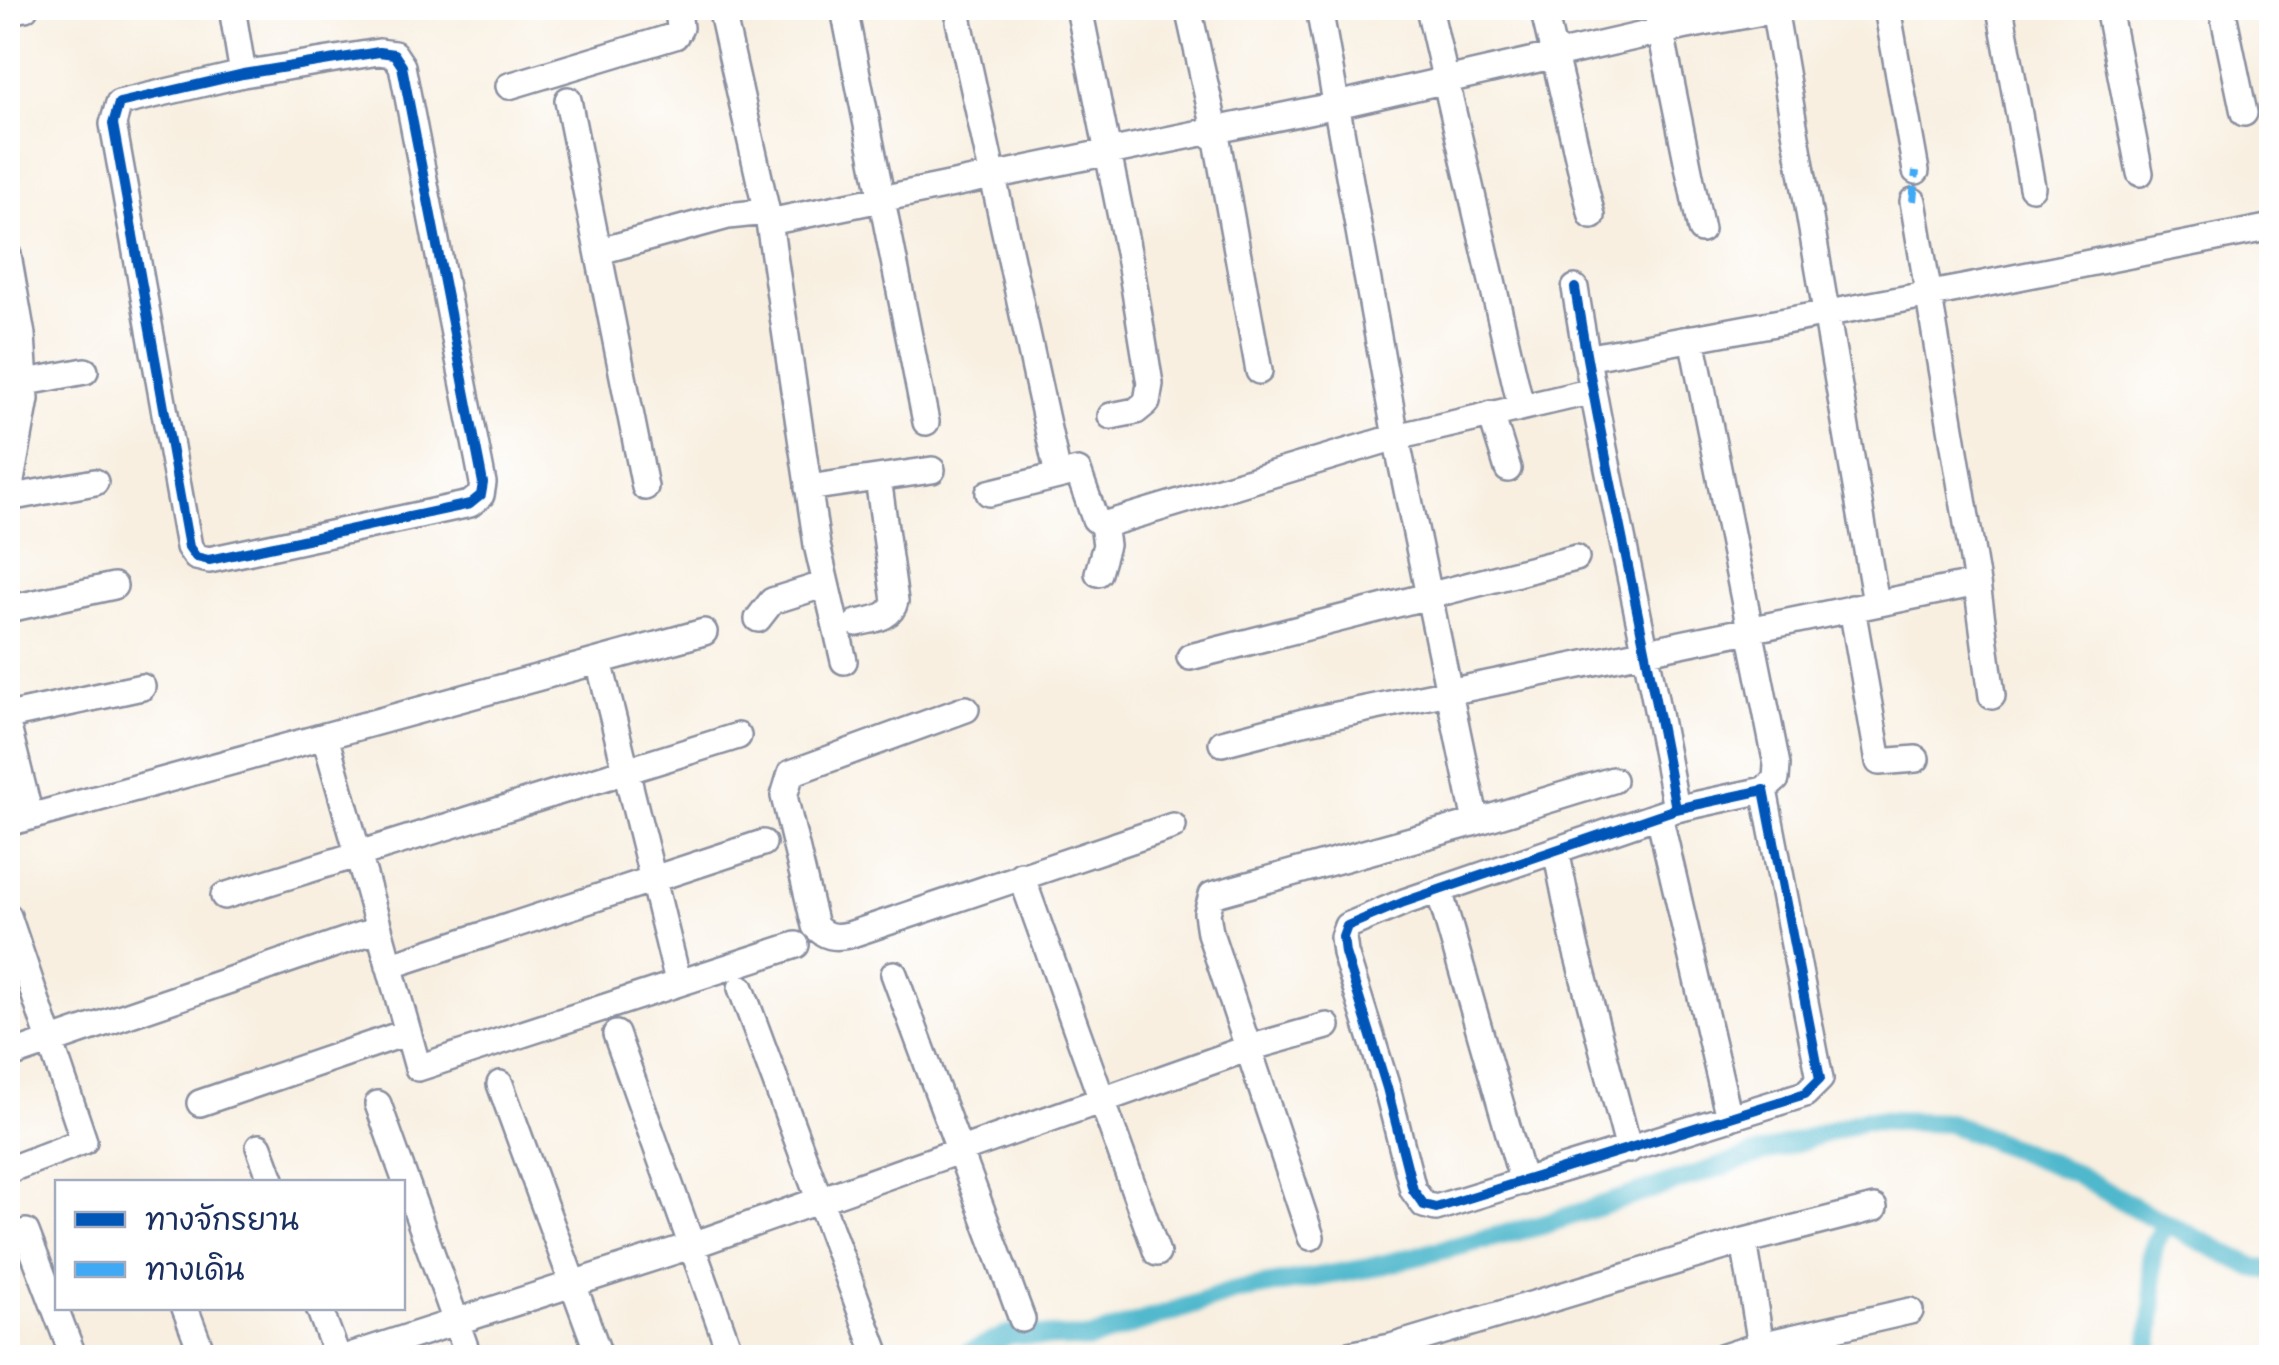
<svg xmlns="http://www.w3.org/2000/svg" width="2279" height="1365" font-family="Mynerve,'Playpen Sans Thai',sans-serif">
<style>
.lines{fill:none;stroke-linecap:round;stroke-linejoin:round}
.canal{stroke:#4fb8cc;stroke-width:20}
.minor-casing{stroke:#8a8f9f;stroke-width:30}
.minor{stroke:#fff;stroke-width:25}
.quiet{stroke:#3fa9f5;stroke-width:8;stroke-dasharray:15 8;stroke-linecap:butt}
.cycleway-casing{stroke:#fff;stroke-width:16}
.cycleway{stroke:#0057b8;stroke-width:10}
</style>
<rect width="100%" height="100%" fill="#fff"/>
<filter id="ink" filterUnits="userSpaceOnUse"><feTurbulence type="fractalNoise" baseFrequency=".01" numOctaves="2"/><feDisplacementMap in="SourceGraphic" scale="20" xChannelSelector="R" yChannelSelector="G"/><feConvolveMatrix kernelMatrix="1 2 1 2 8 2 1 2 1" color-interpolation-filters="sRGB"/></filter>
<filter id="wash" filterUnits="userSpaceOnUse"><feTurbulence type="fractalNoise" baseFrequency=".0048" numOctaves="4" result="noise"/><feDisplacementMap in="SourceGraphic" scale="40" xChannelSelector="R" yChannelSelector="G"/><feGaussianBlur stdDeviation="2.25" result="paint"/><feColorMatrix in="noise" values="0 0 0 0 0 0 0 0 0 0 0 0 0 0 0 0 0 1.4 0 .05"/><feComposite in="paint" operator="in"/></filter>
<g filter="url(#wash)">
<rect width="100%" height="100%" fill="#f8efe0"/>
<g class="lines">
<path class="canal" d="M 957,1358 L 1011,1334 L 1089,1339 L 1235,1291 L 1369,1268 L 1542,1225 L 1864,1120 L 1949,1123 L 2072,1172 L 2141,1211 L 2253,1267 L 2272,1271
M 2148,1358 L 2154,1304 L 2151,1255 L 2157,1239 L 2167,1224"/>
</g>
</g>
<g filter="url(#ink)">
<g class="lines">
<g class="minor-casing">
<path id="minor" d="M 232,8 L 243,74
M 721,8 L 769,222 L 817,545 L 844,661
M 1079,8 L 1131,267 L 1150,384 L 1147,402 L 1136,411 L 1111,416
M 1188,8 L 1215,129 L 1259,371
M 1319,8 L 1396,437 L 1476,822
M 1429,8 L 1521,407
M 1543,8 L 1592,216
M 1656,8 L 1701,230
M 1774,8 L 1876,603
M 1887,8 L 1916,171
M 2000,8 L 2032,187
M 2108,8 L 2140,173
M 2222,8 L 2244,113
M 8,11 L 25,8
M 846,19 L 926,422
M 959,21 L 1058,475
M 379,52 L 394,54 L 402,66 L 483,483 L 481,495 L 470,504 L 209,560 L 196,557 L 189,547 L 113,124 L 119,103 L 243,74 Z
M 509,86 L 675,36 L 680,28 L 678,8
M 568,100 L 645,487
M 1913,201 L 1977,583 L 1992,696
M 769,222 L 1337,105 L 1661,31 L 1784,8
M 600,251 L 728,216 L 766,212
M 8,255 L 22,335 L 26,399 L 8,497
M 1575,288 C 1603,463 1645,635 1676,809 L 1764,790 L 1820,1079 L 1805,1094 L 1436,1208 L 1424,1205 L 1413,1190 L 1387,1088 L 1345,953 L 1343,937 L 1347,926 L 1404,902 L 1676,809
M 1692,338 L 1777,765 L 1776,779 L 1764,790
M 1586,358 L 1963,288 L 2272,227
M 11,385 L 85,371
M 1491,414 L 1508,469
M 808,488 L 932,470
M 989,493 L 1078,471 L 1095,519 L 1103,525 L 1396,437 L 1593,391
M 8,498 L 95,482
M 1098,573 L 1106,545 L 1103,525
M 1852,608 L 1879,762 L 1916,759
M 8,609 L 114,586
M 758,619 L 772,601 L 826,584
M 857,623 C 873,619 891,619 895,601 L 878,478
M 1190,657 L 1576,558
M 599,661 L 678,981
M 966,709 L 791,773 L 784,796 L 815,926 C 825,937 834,938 849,935 L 1173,826
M 8,716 L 142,687
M 8,727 L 30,816
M 325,736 L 418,1068 L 796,945
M 1222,743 L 1303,722 L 1977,583
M 1659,815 L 1729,1118
M 8,823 L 704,632
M 1556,850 L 1575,945 L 1629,1150
M 1021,875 L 1157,1253
M 1439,890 L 1523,1182
M 224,896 L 738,736
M 8,916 L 84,1141 L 8,1170
M 389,966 L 763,843
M 894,974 L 1022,1319
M 741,988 L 878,1358
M 616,1034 L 732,1358
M 8,1056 L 379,929
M 500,1084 L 600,1358
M 200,1103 L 408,1032
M 378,1104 L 469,1358
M 259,1147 L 272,1182
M 26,1232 L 74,1358
M 1311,1237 L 1210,933 L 1207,913 L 1212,895 L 1476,822 L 1613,780
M 1744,1241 L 1763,1358
M 185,1308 L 204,1358
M 319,1308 L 338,1358
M 344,1358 L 693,1245 L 1249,1048 L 1327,1026
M 1332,1358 L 1391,1347 L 1744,1241 L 1874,1208
M 1721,1358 L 1761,1345 L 1910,1311"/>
</g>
<use href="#minor" class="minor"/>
<path class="quiet" d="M 1913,201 L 1916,171"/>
<g class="cycleway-casing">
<path id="cycleway" d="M 379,52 L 394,54 L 402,66 L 483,483 L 481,495 L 470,504 L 209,560 L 196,557 L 189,547 L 113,124 L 119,103 L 243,74 Z
M 1575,288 C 1603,463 1645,635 1676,809 L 1764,790 L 1820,1079 L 1805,1094 L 1436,1208 L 1424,1205 L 1413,1190 L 1387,1088 L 1345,953 L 1343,937 L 1347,926 L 1404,902 L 1676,809"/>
</g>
<use href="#cycleway" class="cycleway"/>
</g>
</g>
<rect width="2279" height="1365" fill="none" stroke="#fff" stroke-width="40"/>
<rect x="55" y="1180" width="350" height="130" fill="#ffffff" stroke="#a4acbf" stroke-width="2.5"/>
<rect x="75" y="1212" width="50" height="15" fill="#0057b8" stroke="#a4acbf" stroke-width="2.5"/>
<text x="145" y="1230" font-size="30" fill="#1b2f5e">ทางจักรยาน</text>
<rect x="75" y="1262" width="50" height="15" fill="#3fa9f5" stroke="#a4acbf" stroke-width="2.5"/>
<text x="145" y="1280" font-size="30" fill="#1b2f5e">ทางเดิน</text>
</svg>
